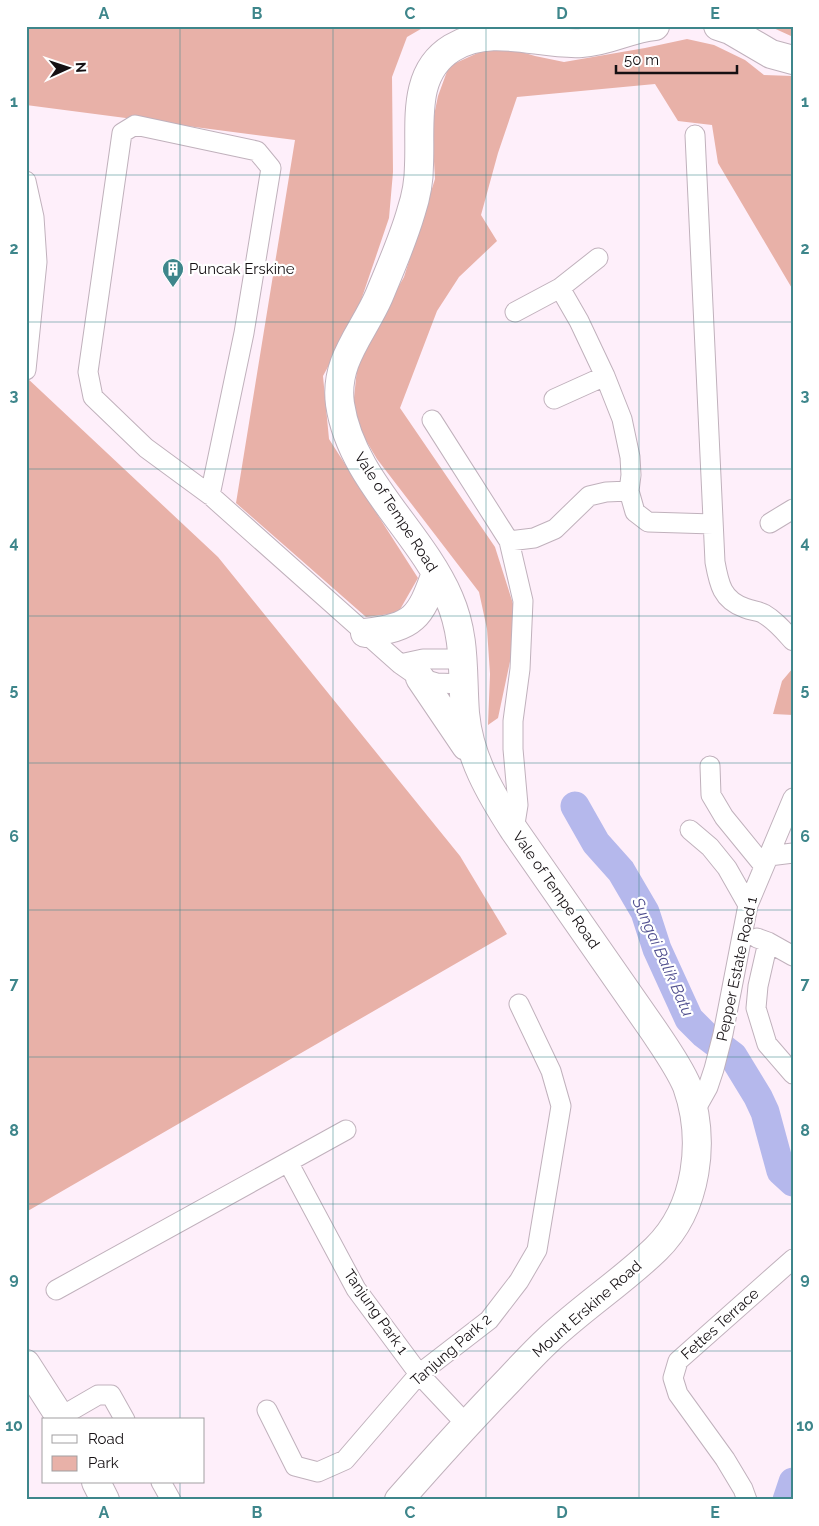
<svg xmlns="http://www.w3.org/2000/svg" width="819" height="1526" font-family="Raleway,sans-serif">
<style>
.green{fill:#e8b1a8}
.lines{fill:none;stroke-linecap:round;stroke-linejoin:round}
.river{stroke:#b5b8ec;stroke-width:29}
.street-casing{stroke:#c0b1bc;stroke-width:21}
.secondary-casing{stroke:#c0b1bc;stroke-width:30}
.street{stroke:#fff;stroke-width:19}
.secondary{stroke:#fff;stroke-width:28}
.grid{fill:none;stroke:#3e868b;stroke-width:1;stroke-opacity:0.55}
.labels{text-anchor:middle;dominant-baseline:central;stroke-width:4.5;stroke-linejoin:round;paint-order:stroke}
.poi-label{font-size:15px;fill:#151013;stroke:#fff;text-anchor:start}
.street-label{font-size:15px;fill:#151013;stroke:#fff}
.water-label{font-size:16px;font-style:italic;fill:#504f8f;stroke:#fff}
.neatline{fill:none;stroke:#3e868b;stroke-width:2}
.grid-label{font-size:16px;text-anchor:middle;font-weight:bold;fill:#3e868b}
</style>
<rect width="100%" height="100%" fill="#feeffa"/>
<path class="green" d="M 26,26 L 426,26 L 407,37 L 392,77 L 393,172 L 389,218 L 356,315 L 323,376 L 329,439 L 418,578 L 398,613 L 366,617 L 236,503 L 295,140 L 26,105 Z
M 769,26 L 793,26 L 793,36 L 791,36 Z
M 687,39 L 714,45 L 745,60 L 764,75 L 793,76 L 793,290 L 718,163 L 712,125 L 678,121 L 655,84 L 517,97 L 498,153 L 481,215 L 497,241 L 459,277 L 437,311 L 400,408 L 495,547 L 514,607 L 512,652 L 498,718 L 488,725 L 490,674 L 487,629 L 479,592 L 377,459 L 352,417 L 357,369 L 375,327 L 404,277 L 435,179 L 432,125 L 438,96 L 449,66 L 480,52 L 505,47 L 535,56 L 564,62 L 645,48 Z
M 26,377 L 218,557 L 460,856 L 507,934 L 26,1212 Z
M 793,668 L 793,715 L 773,714 L 782,681 Z"/>
<g class="lines">
<path class="river" d="M 575,806 L 596,843 L 621,871 L 645,912 L 657,949 L 689,1019 L 704,1034 L 733,1056 L 758,1097 L 765,1112 L 781,1171 L 793,1182
M 787,1500 L 793,1482"/>
<g class="street-casing">
<path id="street" d="M 695,135 L 715,562 C 719,584 722,600 745,608 C 752,611 759,611 764,614 C 776,621 784,631 793,641
M 26,181 L 34,217 L 37,262 L 26,370
M 560,288 L 579,321 L 605,376 L 622,419 L 630,457 L 631,475 L 629,491 L 635,512 L 648,522 L 713,524
M 515,312 L 560,288 L 598,258
M 554,399 L 605,376
M 432,420 L 509,541 L 523,601 L 520,669 L 513,721 L 513,749 L 518,805 L 514,830
M 210,495 L 244,333 L 271,168 L 257,151 L 135,125 L 122,133 L 88,372 L 93,397 L 146,448 L 210,495 L 400,664 L 420,678 L 437,683 L 464,684
M 770,523 L 793,509
M 509,541 L 534,538 L 555,529 L 589,496 L 606,492 L 629,491
M 400,664 L 423,659 L 463,659
M 710,766 L 711,795 L 724,817 L 764,866
M 690,830 L 710,847 L 727,868 L 748,905
M 769,856 L 793,853
M 757,938 L 768,942 L 793,956
M 768,942 L 758,986 L 756,1008 L 767,1044 L 793,1074
M 694,1112 L 708,1087 L 714,1069 L 723,1034 L 748,905 L 793,798
M 288,1162 L 356,1289 L 419,1374 L 466,1424
M 56,1290 L 346,1130
M 267,1410 L 295,1466 L 318,1472 L 345,1460 L 419,1374 L 489,1320 L 519,1281 L 537,1250 L 561,1106 L 551,1071 L 519,1004
M 60,1417 L 98,1395 L 111,1395 L 125,1420
M 161,1482 L 171,1500
M 747,1500 L 743,1489 L 725,1459 L 678,1394 L 673,1378 L 678,1361 L 793,1259"/>
</g>
<g class="secondary-casing">
<path id="secondary" d="M 718,26 L 730,30 L 771,54 L 793,60
M 365,633 C 414,627 420,618 436,573
M 420,678 L 466,746
M 26,1364 L 62,1420
M 96,1482 L 105,1500
M 399,1500 C 435,1459 471,1419 509,1380 C 522,1366 535,1352 549,1339 C 583,1307 623,1281 656,1249 C 698,1208 706,1140 687,1086 C 679,1067 666,1049 654,1031 L 514,830 C 490,793 469,757 465,713 C 462,672 466,637 449,598 C 420,531 351,479 340,404 C 334,361 363,333 379,296 C 390,269 403,240 411,212 C 416,197 419,180 419,165 C 421,124 411,73 452,48 C 493,23 539,46 582,43 C 608,42 630,28 655,26"/>
</g>
<use href="#street" class="street"/>
<use href="#secondary" class="secondary"/>
</g>
<path class="grid" d="M 180,26 L 180,1420M 333,26 L 333,1500M 486,26 L 486,1500M 639,26 L 639,1500M 26,175 L 793,175M 26,322 L 793,322M 26,469 L 793,469M 26,616 L 793,616M 26,763 L 793,763M 26,910 L 793,910M 26,1057 L 793,1057M 26,1204 L 793,1204M 26,1351 L 793,1351M 180,1482 L 180,1500"/>
<defs>
<g id="building-pin" transform="scale(1.125)"><path d="M0 17L-7.5 6A9.5 9.5 0 1 1 7.5 6Z" fill="#3e868b" stroke="#fff"/><path d="M-4-6H4V6H1V3H-1V6H-4ZM-2.5-4.3h1.7v1.8h-1.7ZM.8-4.3h1.7v1.8H.8ZM-2.5-1h1.7V.8h-1.7ZM.8-1h1.7V.8H.8Z" fill="#fff"/></g>
</defs>
<g fill-rule="evenodd">
<use href="#building-pin" x="173" y="269"/>
</g>
<g class="labels">
<g class="poi-label">
<text x="189" y="269">Puncak Erskine</text>
</g>
<g class="street-label">
<text transform="translate(396 512) rotate(57)">Vale of Tempe Road</text>
<text transform="translate(556 890) rotate(55)">Vale of Tempe Road</text>
<text transform="translate(737 969) rotate(-78)">Pepper Estate Road 1</text>
<text transform="translate(587 1309) rotate(-41)">Mount Erskine Road</text>
<text transform="translate(376 1312) rotate(55)">Tanjung Park 1</text>
<text transform="translate(720 1324) rotate(-42)">Fettes Terrace</text>
<text transform="translate(451 1350) rotate(-41)">Tanjung Park 2</text>
</g>
<g class="water-label">
<text transform="translate(663 957) rotate(66)">Sungai Balik Batu</text>
</g>
</g>
<rect width="819" height="1526" fill="none" stroke="#ffffff" stroke-width="55"/>
<rect x="42" y="1418" width="162" height="65" fill="#ffffff" stroke="#a19fa1"/>
<rect x="52" y="1435" width="25" height="8" fill="#ffffff" stroke="#a19fa1"/>
<text x="88" y="1444" font-size="15" fill="#151013">Road</text>
<rect x="52" y="1456" width="25" height="15" fill="#e8b1a8" stroke="#a19fa1"/>
<text x="88" y="1468" font-size="15" fill="#151013">Park</text>
<g transform="translate(68 68) rotate(87)" stroke="#ffffff" stroke-width="4" paint-order="stroke">
<path d="M0-4L9 19L0 12L-9 19Z" fill="#151013"/>
<text y="-8" font-size="14" font-weight="bold" text-anchor="middle" fill="#151013">N</text>
</g>
<path d="M616 65v8h121v-8" fill="none" stroke="#151013" stroke-width="2.5"/>
<text x="624" y="65" font-size="15" fill="#151013" stroke="#ffffff" stroke-width="4" paint-order="stroke">50 m</text>
<rect x="28" y="28" width="764" height="1470" class="neatline"/>
<g class="grid-label">
<text x="104" y="19">A</text>
<text x="257" y="19">B</text>
<text x="410" y="19">C</text>
<text x="562" y="19">D</text>
<text x="715" y="19">E</text>
<text x="14" y="107">1</text>
<text x="805" y="107">1</text>
<text x="14" y="254">2</text>
<text x="805" y="254">2</text>
<text x="14" y="401">3</text>
<text x="805" y="401">3</text>
<text x="14" y="548">4</text>
<text x="805" y="548">4</text>
<text x="14" y="695">5</text>
<text x="805" y="695">5</text>
<text x="14" y="842">6</text>
<text x="805" y="842">6</text>
<text x="14" y="989">7</text>
<text x="805" y="989">7</text>
<text x="14" y="1136">8</text>
<text x="805" y="1136">8</text>
<text x="14" y="1284">9</text>
<text x="805" y="1284">9</text>
<text x="14" y="1431">10</text>
<text x="805" y="1431">10</text>
<text x="104" y="1518">A</text>
<text x="257" y="1518">B</text>
<text x="410" y="1518">C</text>
<text x="562" y="1518">D</text>
<text x="715" y="1518">E</text>
</g>
</svg>
